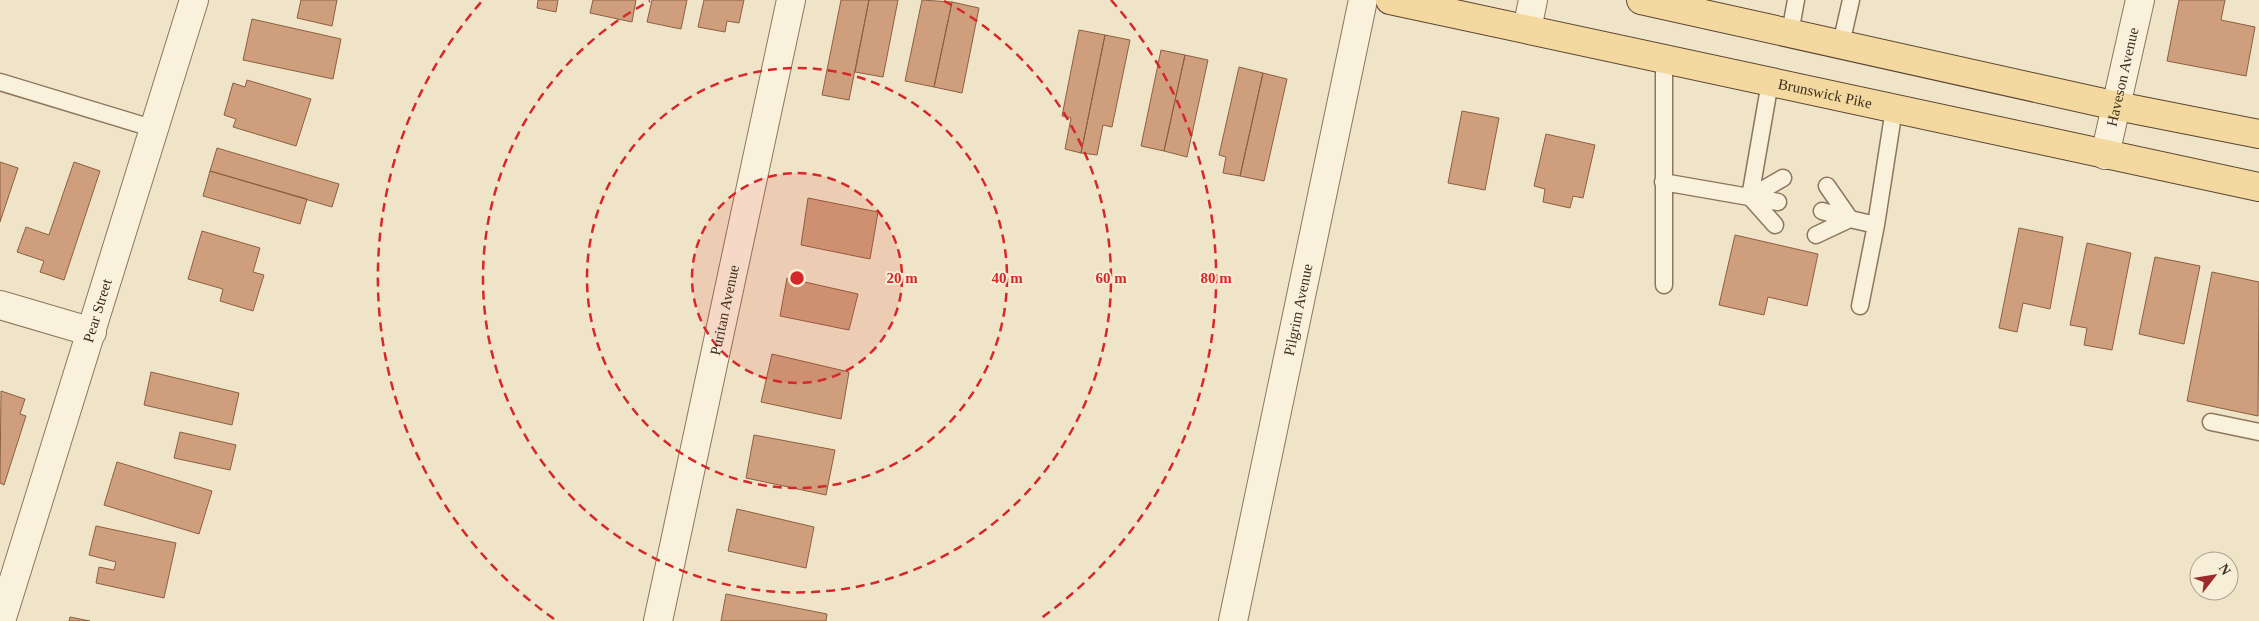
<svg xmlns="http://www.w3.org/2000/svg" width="2259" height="621" font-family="Georgia,serif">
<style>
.building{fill:#cf9f7d;stroke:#8d5f41}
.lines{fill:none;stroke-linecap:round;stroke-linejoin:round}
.lane-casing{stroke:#8d765c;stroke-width:19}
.street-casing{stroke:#8d765c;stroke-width:30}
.primary-casing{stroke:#5b4430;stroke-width:30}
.lane{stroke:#faf1dc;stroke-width:16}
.street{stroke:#faf1dc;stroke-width:28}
.primary{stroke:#f3d9a0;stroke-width:28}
.ring{fill:none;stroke:#d62828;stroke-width:2.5;stroke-dasharray:9 6}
.labels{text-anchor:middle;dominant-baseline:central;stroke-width:4;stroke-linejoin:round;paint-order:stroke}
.street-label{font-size:15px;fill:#3d2e20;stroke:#f7eed8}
.centre{fill:#d62828;stroke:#f7eed8;stroke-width:2.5}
.ring-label{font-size:15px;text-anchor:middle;font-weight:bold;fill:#d62828;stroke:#f7eed8;stroke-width:4;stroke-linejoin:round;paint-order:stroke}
</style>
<rect width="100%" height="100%" fill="#f0e4c8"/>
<path class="building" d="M 301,0 L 337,0 L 332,26 L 297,18 Z
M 538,0 L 558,0 L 556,12 L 537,8 Z
M 593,0 L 636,0 L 632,22 L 590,13 Z
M 652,0 L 687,0 L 681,29 L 647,22 Z
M 704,0 L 744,0 L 739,23 L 727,21 L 725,32 L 698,27 Z
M 841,0 L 869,0 L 849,100 L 822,95 Z
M 869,0 L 898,0 L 883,77 L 855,72 Z
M 922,0 L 952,2 L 934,87 L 905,81 Z
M 2179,0 L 2225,0 L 2221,20 L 2255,27 L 2246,76 L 2167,61 Z
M 952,2 L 979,8 L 962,93 L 934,87 Z
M 252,19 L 341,39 L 333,79 L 243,60 Z
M 1079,30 L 1105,35 L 1081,153 L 1065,149 L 1071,118 L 1062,116 Z
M 1105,35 L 1130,40 L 1112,127 L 1103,125 L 1097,155 L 1081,153 Z
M 1161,50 L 1185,55 L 1164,151 L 1141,146 Z
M 1185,55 L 1208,60 L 1187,157 L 1164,151 Z
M 1239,67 L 1263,73 L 1240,176 L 1223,173 L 1226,157 L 1219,155 Z
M 1263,73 L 1287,79 L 1264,181 L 1240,176 Z
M 247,80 L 311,99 L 296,146 L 233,127 L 236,119 L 224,115 L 233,83 L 245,87 Z
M 1462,111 L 1499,118 L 1485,190 L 1448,183 Z
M 1546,134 L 1595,145 L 1583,198 L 1573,196 L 1570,208 L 1543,202 L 1545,189 L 1534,186 Z
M 217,148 L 339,184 L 332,207 L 210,171 Z
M 0,162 L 18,168 L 0,222 Z
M 74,162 L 100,171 L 64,280 L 40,272 L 44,261 L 17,252 L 26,227 L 49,235 Z
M 210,171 L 307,199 L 300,224 L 203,196 Z
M 808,198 L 878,212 L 870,259 L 801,245 Z
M 2019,228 L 2063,237 L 2050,309 L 2023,303 L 2017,332 L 1999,328 Z
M 202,231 L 260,248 L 253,272 L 264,275 L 253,311 L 220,301 L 223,289 L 188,279 Z
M 1735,235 L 1818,254 L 1807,306 L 1768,297 L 1764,315 L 1719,305 Z
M 2087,243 L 2131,253 L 2112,350 L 2084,345 L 2087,328 L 2070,325 Z
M 2155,257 L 2200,266 L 2184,344 L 2139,334 Z
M 2212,272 L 2259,282 L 2258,416 L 2187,401 Z
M 787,278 L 858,294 L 849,330 L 780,316 Z
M 772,354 L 849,372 L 841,419 L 761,402 Z
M 151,372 L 239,393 L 232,425 L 144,405 Z
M 1,391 L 25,399 L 20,414 L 26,416 L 4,485 L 0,483 Z
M 180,432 L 236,445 L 230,470 L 174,458 Z
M 754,435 L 835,450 L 826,495 L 746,478 Z
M 117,462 L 212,491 L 199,534 L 104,505 Z
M 737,509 L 814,527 L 806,568 L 728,551 Z
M 96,526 L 176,543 L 164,598 L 96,583 L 99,567 L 114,570 L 116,562 L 89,555 Z
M 726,594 L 827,614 L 826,621 L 721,621 Z
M 70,617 L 90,621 L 69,621 Z"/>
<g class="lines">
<g class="lane-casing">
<path id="lane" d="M 1790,33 L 1796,0
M 1841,44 L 1851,0
M 1664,59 L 1664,285
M 0,82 L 155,129
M 1770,82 L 1750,197 L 1775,225
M 1663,182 L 1778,202
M 1827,186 L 1850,219
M 1750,197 L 1783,178
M 1822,211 L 1850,219
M 1816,235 L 1850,219 L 1876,225 L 1894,109
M 1860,306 L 1876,225
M 2211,422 L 2259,432"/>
</g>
<g class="street-casing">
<g id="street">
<path d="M 1527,29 L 1533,0"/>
<path id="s1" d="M 2105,155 L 2140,0"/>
<path d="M 0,305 L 92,332"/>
<path id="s2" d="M 1,621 L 194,0"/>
<path id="s3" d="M 658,621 L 791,0"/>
<path id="s4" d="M 1233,621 L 1363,0"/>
</g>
</g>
<g class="primary-casing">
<g id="primary">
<path id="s5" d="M 1390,0 L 2259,187"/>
<path d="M 1641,0 L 2117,106 L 2259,134"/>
</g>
</g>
<use href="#lane" class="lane"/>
<use href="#street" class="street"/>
<use href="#primary" class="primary"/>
</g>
<circle cx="797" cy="278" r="105" fill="#d62828" fill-opacity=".12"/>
<g class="ring">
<circle cx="797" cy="278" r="105"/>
<circle cx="797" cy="278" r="210"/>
<path d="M944 1A314 314 0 1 1 650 1"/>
<path d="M554 619A419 419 0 0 1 483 0M1111 0A419 419 0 0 1 1040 619"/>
</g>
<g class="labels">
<g class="street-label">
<text stroke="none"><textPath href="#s1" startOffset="80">Haveson Avenue</textPath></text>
<text stroke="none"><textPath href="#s5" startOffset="445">Brunswick Pike</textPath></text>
<text stroke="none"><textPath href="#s3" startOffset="318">Puritan Avenue</textPath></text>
<text stroke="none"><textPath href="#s4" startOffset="318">Pilgrim Avenue</textPath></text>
<text stroke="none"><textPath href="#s2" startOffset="325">Pear Street</textPath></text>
</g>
</g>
<circle cx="797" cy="278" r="8" class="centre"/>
<g class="ring-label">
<text x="902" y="283">20 m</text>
<text x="1007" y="283">40 m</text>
<text x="1111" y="283">60 m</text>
<text x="1216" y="283">80 m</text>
</g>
<g transform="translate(2214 576) rotate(59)"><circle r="24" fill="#f7eed8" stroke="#ada18e"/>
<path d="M0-4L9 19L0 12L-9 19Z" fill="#9e2a2b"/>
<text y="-8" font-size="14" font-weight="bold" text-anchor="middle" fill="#3d2e20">N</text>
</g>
</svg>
